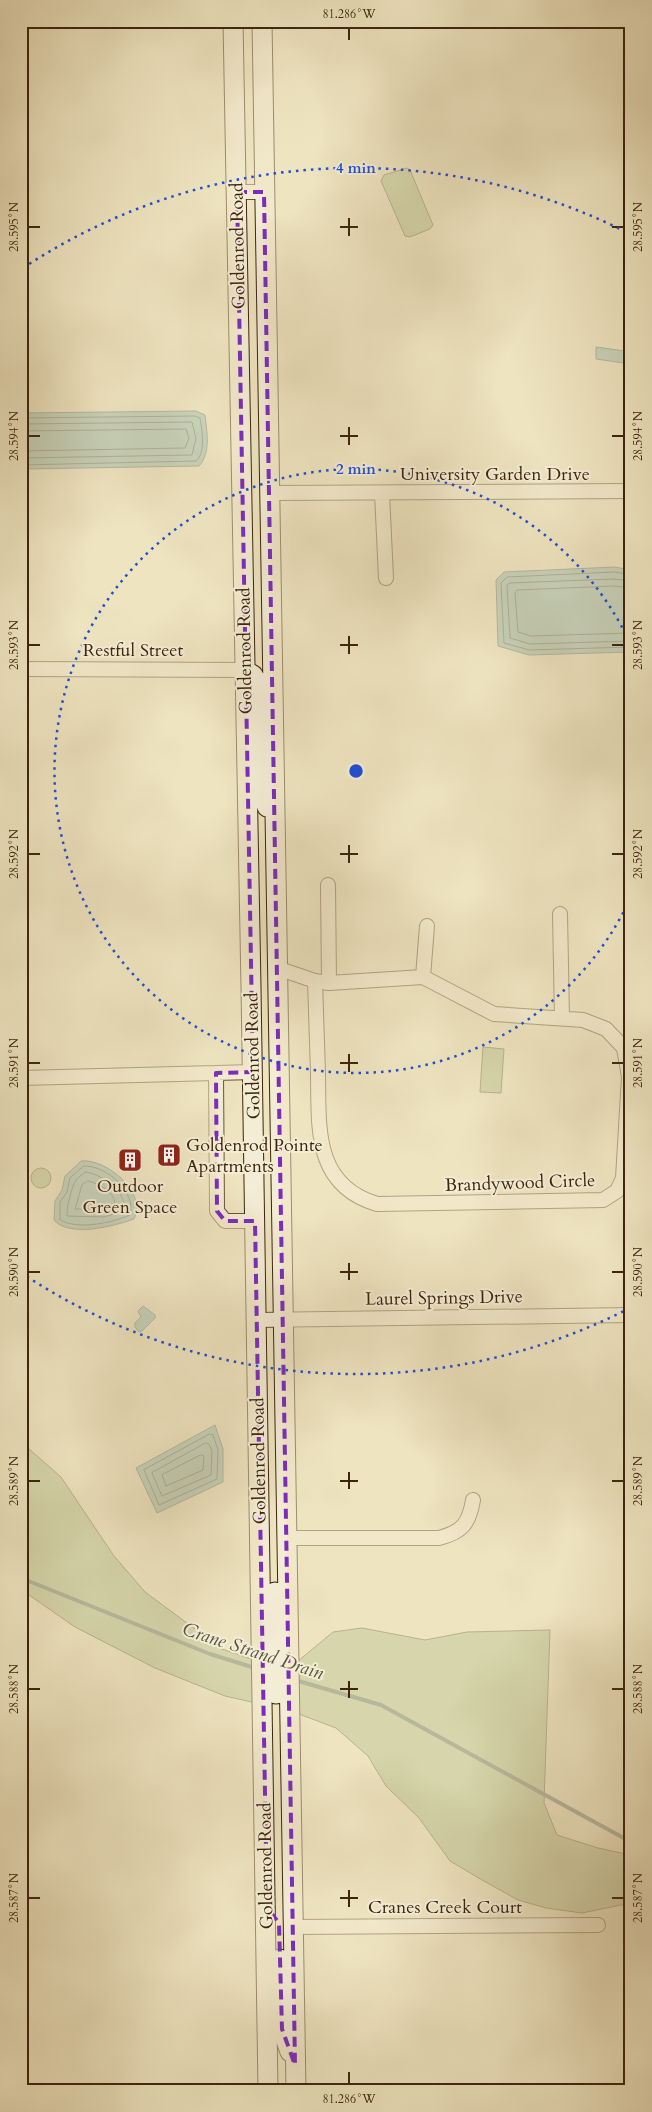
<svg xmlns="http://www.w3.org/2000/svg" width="652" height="2112" font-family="Cardo,serif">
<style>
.green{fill:#b8c492;stroke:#7a744f}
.water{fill:#9abeb6;stroke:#748172}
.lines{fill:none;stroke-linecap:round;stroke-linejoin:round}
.shore{stroke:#6b7261;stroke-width:1}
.stream{stroke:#748172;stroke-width:4}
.minor-casing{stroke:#685539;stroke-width:16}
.secondary-casing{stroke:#3c250c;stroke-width:21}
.minor{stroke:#f4edd6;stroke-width:14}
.secondary{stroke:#f4edd6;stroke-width:19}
.marked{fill:none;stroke:#7b2cbf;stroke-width:4;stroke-dasharray:10 6;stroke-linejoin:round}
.ticks{fill:none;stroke:#3c250c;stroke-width:2}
.ring{fill:none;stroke:#1d4ed8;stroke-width:2.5;stroke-dasharray:2.5 5}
.labels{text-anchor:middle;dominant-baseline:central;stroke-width:4;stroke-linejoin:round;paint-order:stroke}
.street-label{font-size:18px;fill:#3c250c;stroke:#f4edd6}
.poi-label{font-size:18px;fill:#3c250c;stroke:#f4edd6;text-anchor:start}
.water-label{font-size:19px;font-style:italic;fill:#58533f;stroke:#f4edd6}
.centre{fill:#1d4ed8;stroke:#f4edd6;stroke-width:2.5}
.ring-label{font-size:15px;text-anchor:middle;font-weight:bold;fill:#1d4ed8;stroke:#f4edd6;stroke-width:4;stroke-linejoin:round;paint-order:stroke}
.neatline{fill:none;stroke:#3c250c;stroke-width:2}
.ticks-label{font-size:12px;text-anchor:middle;fill:#3c250c}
</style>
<rect width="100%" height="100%" fill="#eee4c0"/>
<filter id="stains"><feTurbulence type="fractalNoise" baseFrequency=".004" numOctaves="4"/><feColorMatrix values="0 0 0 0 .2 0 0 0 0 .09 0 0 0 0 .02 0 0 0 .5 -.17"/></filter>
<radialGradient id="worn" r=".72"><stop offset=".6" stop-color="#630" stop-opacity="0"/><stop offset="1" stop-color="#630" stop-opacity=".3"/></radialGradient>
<path class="green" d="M 407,168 L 410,170 L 433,225 L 430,229 L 410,237 L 405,236 L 381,181 L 384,175 Z
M 483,1047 L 504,1049 L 501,1093 L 480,1092 Z
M31 1178a10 10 0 1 1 20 0a10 10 0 1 1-20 0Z
M 21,1442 L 61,1477 L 114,1556 L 145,1592 L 222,1649 L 260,1662 L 256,1703 L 225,1696 L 155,1668 L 75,1627 L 29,1595 L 21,1579 Z
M 362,1628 L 425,1640 L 467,1632 L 550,1630 L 544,1803 L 557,1835 L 598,1848 L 631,1855 L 631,1903 L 582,1913 L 546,1908 L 518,1900 L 482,1880 L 450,1861 L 419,1818 L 386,1786 L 368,1756 L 336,1728 L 283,1708 L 286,1671 L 333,1632 Z"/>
<path class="water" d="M 596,347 L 625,351 L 624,363 L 596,359 Z
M 196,411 L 205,415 C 207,432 211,453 199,466 L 21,469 L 21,413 Z
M 615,567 L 631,570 L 631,652 L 529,655 L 498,646 L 496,580 L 504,572 Z
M 81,1161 C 106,1158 148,1193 134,1219 C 115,1226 69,1238 54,1220 L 55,1201 L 62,1190 L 65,1176 Z
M 143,1306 L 155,1315 L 155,1318 L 142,1331 L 139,1332 L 135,1327 L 135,1323 L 141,1317 L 138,1311 Z
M 215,1425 L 223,1449 L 223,1482 L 157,1513 L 136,1468 Z"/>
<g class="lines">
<path class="shore" d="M 21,418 L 195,416 L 200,418 C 202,430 206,453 196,461 L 21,465
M 21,424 L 192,422 L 196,438 L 192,455 L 21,458
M 21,431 L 186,429 L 189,438 L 185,448 L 21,451
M 631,575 L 615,572 L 507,577 L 501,583 L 504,643 L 529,650 L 631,647
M 631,581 L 614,579 L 510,583 L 507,585 L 510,638 L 530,644 L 631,641
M 631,588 L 614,586 L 517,590 L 515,593 L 518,632 L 531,636 L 631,633
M 84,1166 C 106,1165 137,1192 130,1215 C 111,1223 79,1230 60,1220 L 60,1202 L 67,1192 L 70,1178 Z
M 86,1172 C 103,1175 127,1191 124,1211 L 104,1217 L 67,1216 C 66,1210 72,1185 76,1180 C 78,1177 83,1174 86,1172 Z
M 88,1181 C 99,1184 116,1192 115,1206 L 104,1209 L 75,1209 L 82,1185 Z
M 210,1434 L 213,1435 L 218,1450 L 217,1479 L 159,1505 L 144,1470 Z
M 206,1443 L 209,1444 L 212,1451 L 211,1475 L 162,1496 L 152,1473 Z
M 201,1455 L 204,1456 L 203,1470 L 166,1486 L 162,1475 Z"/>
<path class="stream" d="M 21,1578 L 210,1654 L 255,1668
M 295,1680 L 381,1705 L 631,1842"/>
<g class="minor-casing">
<path id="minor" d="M 237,192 L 264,192
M 269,493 L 631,491
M 382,493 L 386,578
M 21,669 L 245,670
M 328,885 L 329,983
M 560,914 L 562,1018
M 277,968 L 315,981 L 329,983 L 423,977 L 494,1014 L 583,1020 L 606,1029 L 624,1048 L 629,1077 L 623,1178 L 617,1191 L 603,1200 L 377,1204 C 313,1185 319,1127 318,1073 C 317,1043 316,1012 315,981
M 423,977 L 427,926
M 253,1072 L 216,1073 L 217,1211 L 225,1221 L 255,1221
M 21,1078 L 216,1073
M 257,1320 L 631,1315
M 286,1538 L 439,1538 C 462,1532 469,1524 473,1500
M 293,1927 L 598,1925"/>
</g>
<g class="secondary-casing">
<path id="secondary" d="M 233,21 L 251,987 L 268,2091
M 262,21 L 296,2091
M 245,670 L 253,675 L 260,687 L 261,789 L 267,807
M 275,1592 L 276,1694
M 280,1959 L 282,2029 L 290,2052"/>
</g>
<use href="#minor" class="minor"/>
<use href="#secondary" class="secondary"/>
</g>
<path d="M0 0H652V2112H0ZM 237,192 L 264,192 L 295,2065 L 282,2029 L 279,1923 L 267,1908 L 255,1221 L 225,1221 L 217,1211 L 216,1073 L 253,1072 Z" fill="#eee4c0" fill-opacity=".55" fill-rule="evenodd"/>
<path class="marked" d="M 237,192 L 264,192 L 295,2065 L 282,2029 L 279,1923 L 267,1908 L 255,1221 L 225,1221 L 217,1211 L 216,1073 L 253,1072 Z"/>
<path class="ticks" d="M 349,28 L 349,40M 349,218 L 349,236M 28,227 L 40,227M 340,227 L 358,227M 612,227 L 624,227M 349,427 L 349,445M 28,436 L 40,436M 340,436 L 358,436M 612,436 L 624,436M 349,636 L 349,654M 28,645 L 40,645M 340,645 L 358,645M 612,645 L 624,645M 349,845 L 349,863M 28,854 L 40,854M 340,854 L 358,854M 612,854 L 624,854M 349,1054 L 349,1072M 28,1063 L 40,1063M 340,1063 L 358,1063M 612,1063 L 624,1063M 349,1263 L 349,1280M 28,1272 L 40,1272M 340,1272 L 358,1272M 612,1272 L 624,1272M 349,1472 L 349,1489M 28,1481 L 40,1481M 340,1481 L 358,1481M 612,1481 L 624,1481M 349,1681 L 349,1698M 28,1689 L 40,1689M 340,1689 L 358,1689M 612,1689 L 624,1689M 349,1890 L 349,1907M 28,1898 L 40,1898M 340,1898 L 358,1898M 612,1898 L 624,1898M 349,2072 L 349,2084"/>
<g class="ring">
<path d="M630 899A302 302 0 1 1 630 643"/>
<path d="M630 1308A603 603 0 0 1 23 1274M23 268A603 603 0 0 1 630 234"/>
</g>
<defs>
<g id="building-square" transform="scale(1.25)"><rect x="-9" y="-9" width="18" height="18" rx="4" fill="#8f2418" stroke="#f4edd6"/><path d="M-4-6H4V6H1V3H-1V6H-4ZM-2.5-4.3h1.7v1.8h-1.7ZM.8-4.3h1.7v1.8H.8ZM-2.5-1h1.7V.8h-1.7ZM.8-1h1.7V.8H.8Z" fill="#fff"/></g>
</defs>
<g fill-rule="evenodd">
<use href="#building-square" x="169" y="1155"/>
<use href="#building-square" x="130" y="1160"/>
</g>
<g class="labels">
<g class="street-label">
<text transform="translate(238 246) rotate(-91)">Goldenrod Road</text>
<text x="495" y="474">University Garden Drive</text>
<text x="133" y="650">Restful Street</text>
<text transform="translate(245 651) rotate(-91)">Goldenrod Road</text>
<text transform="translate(253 1056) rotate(-91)">Goldenrod Road</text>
<text transform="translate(520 1183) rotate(-2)">Brandywood Circle</text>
<text transform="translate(444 1298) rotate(-1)">Laurel Springs Drive</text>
<text transform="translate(259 1461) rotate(-91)">Goldenrod Road</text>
<text transform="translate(266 1866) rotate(-91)">Goldenrod Road</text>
<text x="445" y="1907">Cranes Creek Court</text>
</g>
<g class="poi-label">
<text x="186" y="1145">Goldenrod Pointe<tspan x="186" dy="21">Apartments</tspan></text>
<text x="130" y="1186" text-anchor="middle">Outdoor<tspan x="130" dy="21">Green Space</tspan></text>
</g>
<g class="water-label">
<text transform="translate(253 1651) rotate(18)">Crane Strand Drain</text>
</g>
</g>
<circle cx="356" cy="771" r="8" class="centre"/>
<g class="ring-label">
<text x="356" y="173">4 min</text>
<text x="356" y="474">2 min</text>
</g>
<rect width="652" height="2112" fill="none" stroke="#eee4c0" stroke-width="55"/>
<rect x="28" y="28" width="596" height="2056" class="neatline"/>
<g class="ticks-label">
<text x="349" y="18">81.286°W</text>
<text transform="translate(14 227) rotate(-90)" y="4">28.595°N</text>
<text transform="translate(638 227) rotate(-90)" y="4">28.595°N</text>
<text transform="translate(14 436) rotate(-90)" y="4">28.594°N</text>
<text transform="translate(638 436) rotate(-90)" y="4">28.594°N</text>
<text transform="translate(14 645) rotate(-90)" y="4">28.593°N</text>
<text transform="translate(638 645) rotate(-90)" y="4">28.593°N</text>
<text transform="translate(14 854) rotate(-90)" y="4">28.592°N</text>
<text transform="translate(638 854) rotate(-90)" y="4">28.592°N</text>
<text transform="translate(14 1063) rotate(-90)" y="4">28.591°N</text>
<text transform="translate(638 1063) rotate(-90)" y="4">28.591°N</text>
<text transform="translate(14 1272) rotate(-90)" y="4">28.590°N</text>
<text transform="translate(638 1272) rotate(-90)" y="4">28.590°N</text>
<text transform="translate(14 1481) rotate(-90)" y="4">28.589°N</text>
<text transform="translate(638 1481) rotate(-90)" y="4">28.589°N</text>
<text transform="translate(14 1689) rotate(-90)" y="4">28.588°N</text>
<text transform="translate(638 1689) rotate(-90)" y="4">28.588°N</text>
<text transform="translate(14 1898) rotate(-90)" y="4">28.587°N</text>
<text transform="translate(638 1898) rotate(-90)" y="4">28.587°N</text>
<text x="349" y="2103">81.286°W</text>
</g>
<rect width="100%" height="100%" filter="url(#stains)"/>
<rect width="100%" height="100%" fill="url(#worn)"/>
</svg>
